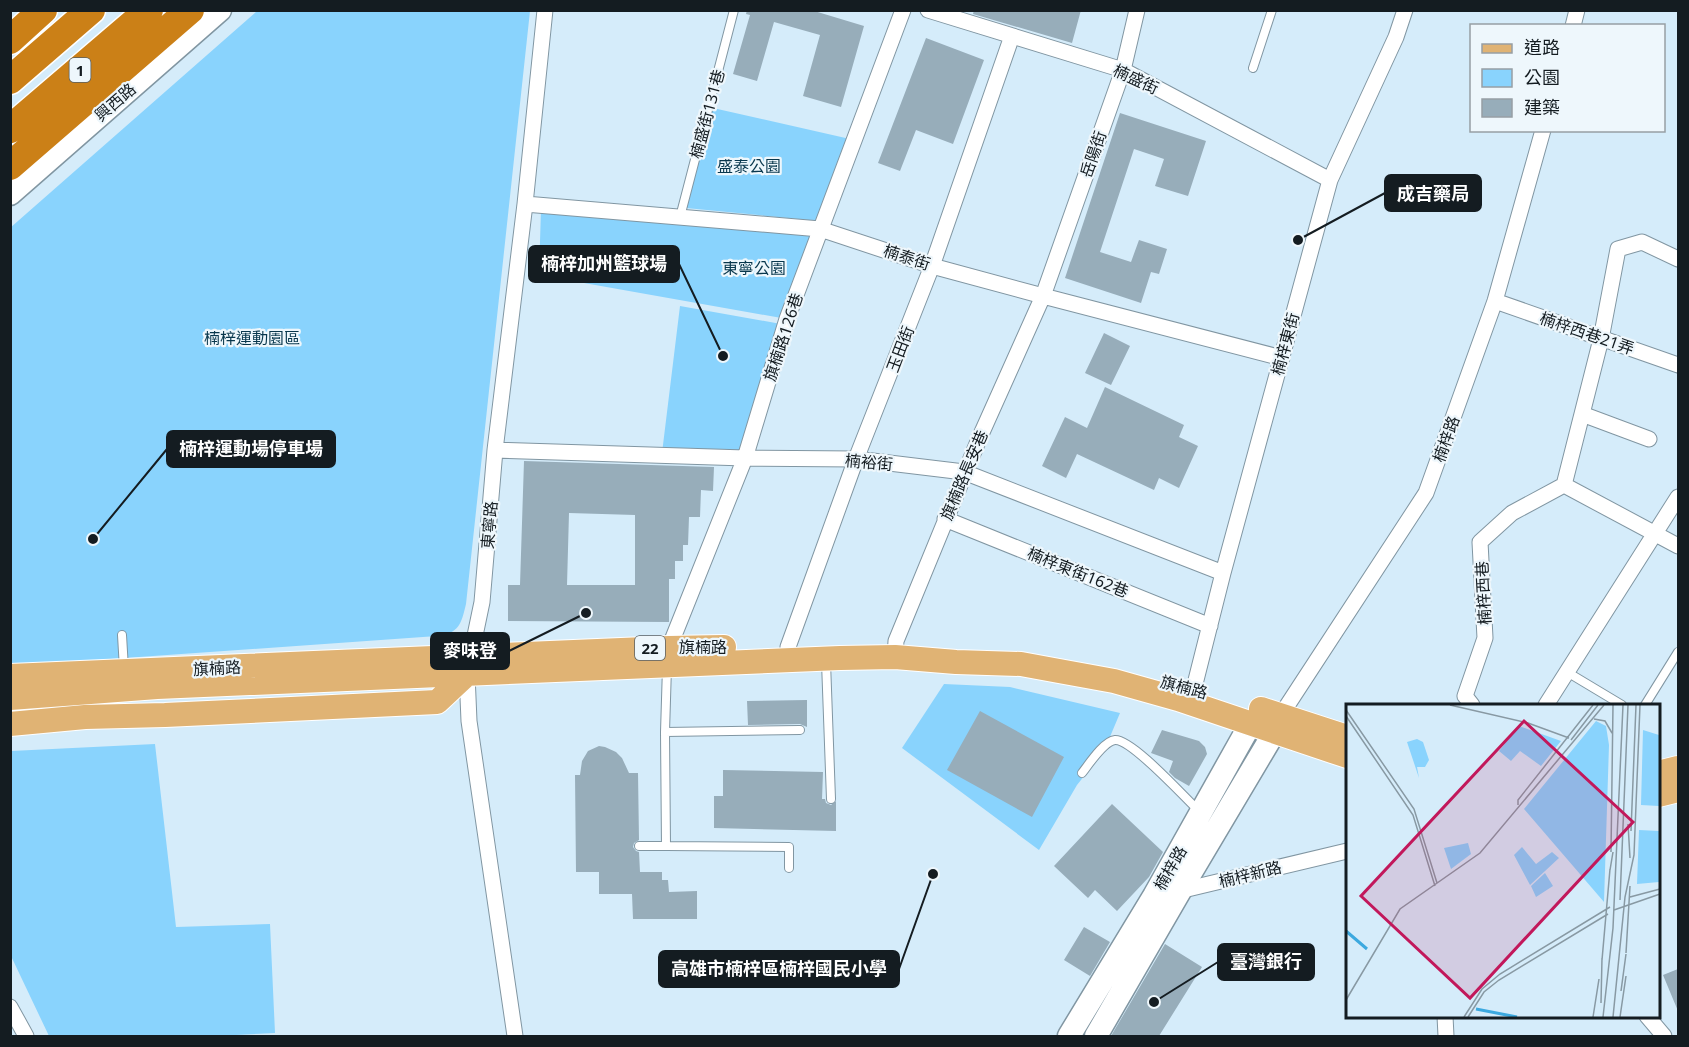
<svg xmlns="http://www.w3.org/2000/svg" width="1689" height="1047" font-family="'Noto Sans','Noto Sans TC',sans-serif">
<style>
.green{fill:#89d3fd}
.building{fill:#97adba;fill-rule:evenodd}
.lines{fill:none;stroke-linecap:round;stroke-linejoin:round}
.lane-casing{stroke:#8196a2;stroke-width:10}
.street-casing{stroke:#8196a2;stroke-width:17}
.secondary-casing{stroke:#8196a2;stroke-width:25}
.primary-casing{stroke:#fff;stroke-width:26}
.highway-casing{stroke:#fff;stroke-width:31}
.lane{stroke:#fff;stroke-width:8}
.street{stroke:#fff;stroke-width:15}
.secondary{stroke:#fff;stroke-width:22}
.primary{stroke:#e0b374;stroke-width:24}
.highway{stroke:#cb8017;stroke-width:28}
.labels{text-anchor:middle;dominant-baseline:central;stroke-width:4.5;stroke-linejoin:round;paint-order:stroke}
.shield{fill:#eef7fc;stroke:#555e63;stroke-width:1.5}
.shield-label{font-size:15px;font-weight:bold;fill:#141c21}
.street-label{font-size:16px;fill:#141c21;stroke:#eef7fc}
.park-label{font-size:16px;fill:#08374d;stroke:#eef7fc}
.inset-river{fill:none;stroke:#3ca9df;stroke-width:3}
.inset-road{fill:none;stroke:#8899a3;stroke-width:1.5}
.view{fill:#c2185b;fill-opacity:0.15;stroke:#c2185b;stroke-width:3}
.inset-edge{fill:none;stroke:#141c21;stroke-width:3}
.leader{fill:none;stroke:#141c21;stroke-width:2}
.callout-dot{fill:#141c21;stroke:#eef7fc;stroke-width:2}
.callout{fill:#141c21;stroke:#141c21;stroke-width:2}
.callout-label{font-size:18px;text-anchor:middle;font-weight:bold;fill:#fff}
</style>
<rect width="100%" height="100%" fill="#d5ecfa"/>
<path class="green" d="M 257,11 L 530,11 L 466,604 C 461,625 459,633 437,636 L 11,666 L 10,228 Z
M 713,108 L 850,139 L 819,221 L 686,208 Z
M 541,209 L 820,229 L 787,319 L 539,275 Z
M 680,306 L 781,324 L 741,453 L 662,453 Z
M 944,684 L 1010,687 L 1120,713 L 1104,751 L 1077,785 L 1039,850 L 902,748 Z
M 155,744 L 176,927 L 270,924 L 275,1033 L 217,1036 L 49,1036 L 11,956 L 11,751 Z"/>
<path class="building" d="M 747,10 L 811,10 L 864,26 L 841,107 L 803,96 L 820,35 L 774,22 L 757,81 L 733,74 L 750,15 L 746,14 Z
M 974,10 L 1081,10 L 1072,43 L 973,14 Z
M 926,38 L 984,60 L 953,144 L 916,130 L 900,171 L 878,163 Z
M 1120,113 L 1206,141 L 1188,196 L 1155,186 L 1164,159 L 1134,149 L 1100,252 L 1131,262 L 1139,240 L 1167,249 L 1159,274 L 1151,272 L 1141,303 L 1065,278 Z
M 1104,333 L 1130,346 L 1111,385 L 1085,373 Z
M 1105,387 L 1184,425 L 1179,437 L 1198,446 L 1179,488 L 1159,478 L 1154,490 L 1077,454 L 1066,478 L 1042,466 L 1065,417 L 1087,428 Z
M 524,461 L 714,467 L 713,491 L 701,490 L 700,517 L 689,517 L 688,545 L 683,545 L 683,561 L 675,561 L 675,579 L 669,579 L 669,622 L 508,621 L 508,585 L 520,585 ZM 569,513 L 635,515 L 635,585 L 567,585 Z
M 807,700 L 807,727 L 800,724 L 748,725 L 747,701 Z
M 980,711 L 1064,757 L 1032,817 L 947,770 Z
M 1162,730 L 1199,741 L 1205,747 L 1207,754 L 1189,786 L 1175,778 L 1169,772 L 1173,761 L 1151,753 Z
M 599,746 L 605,747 L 616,752 L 622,758 L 629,773 L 638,773 L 639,840 L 634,843 L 633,847 L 636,851 L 639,852 L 640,872 L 662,872 L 662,880 L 668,880 L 669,892 L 697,891 L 697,919 L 633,919 L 632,894 L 599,894 L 599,872 L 576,872 L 575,775 L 580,775 L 582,761 L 588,751 Z
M 723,770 L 823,772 L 822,799 L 825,799 L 826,803 L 831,805 L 836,801 L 836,831 L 714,828 L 714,796 L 723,796 Z
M 1112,804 L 1163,852 L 1149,877 L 1117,911 L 1095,890 L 1088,898 L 1054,866 Z
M 1084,927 L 1110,942 L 1090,976 L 1064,960 Z
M 1165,944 L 1202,967 L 1159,1036 L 1111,1036 Z
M 1678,969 L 1678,1011 L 1663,975 Z"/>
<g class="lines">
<g class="lane-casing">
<path id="lane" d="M 1253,68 L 1272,10
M 680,217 L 734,10
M 122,635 L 124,669
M 826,662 L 831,799
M 667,667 L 665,732 L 666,846 L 789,847 L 789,868
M 1567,672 L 1622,705
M 1645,705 L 1678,652
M 665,732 L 800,730
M 1082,773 C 1089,764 1104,741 1115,740 C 1132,739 1184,797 1198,810
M 639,846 L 666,846"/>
</g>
<g class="street-casing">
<path id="street" d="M 928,10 L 1123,70 L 1330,180
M 1573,26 L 1577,10
M 525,204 L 820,229 L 932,266 L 1043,296 L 1282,358
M 1495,301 L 1678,365
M 1582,414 L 1649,439
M 495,450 L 745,458 L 856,459 L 964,472 L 1223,573
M 1564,485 L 1678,546
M 945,519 L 1210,626
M 669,654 L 669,648 L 745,458 L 787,319 L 903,10
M 895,657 L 896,641 L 979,439 L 1043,296 L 1123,70 L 1137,10
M 788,660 L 788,647 L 856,459 L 932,266 L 1012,36
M 1194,688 L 1223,573 L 1330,180 L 1396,37 L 1405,10
M 1472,705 L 1465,696 L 1485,638 L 1480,542 L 1512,513 L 1564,485 L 1601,339 L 1618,249 L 1642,242 L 1678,259
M 1546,705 L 1678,497
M 1281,715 L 1426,493 L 1495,301 L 1543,130
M 1175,892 L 1347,851
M 10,1007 L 26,1036
M 1445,1016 L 1446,1036
M 1647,1016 L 1664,1036
M 515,1036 L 469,721 L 467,674 L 482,602 L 495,450 L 525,204 L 545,10"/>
</g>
<g class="secondary-casing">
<path id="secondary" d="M 10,194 L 220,10
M 1069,1036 L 1154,896 L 1251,723 L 1268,718
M 1096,1036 L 1180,891 L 1275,731 L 1281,715"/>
</g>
<g class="primary-casing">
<path id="primary" d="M 10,676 L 669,648 L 724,647
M 10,698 L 157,687 L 840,658 L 895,657 L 956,662 L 1021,664 L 1059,671 L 1114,681 L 1178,699 L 1347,756
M 1261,709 L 1347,737
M 10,724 L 85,717 L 165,715 L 437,702 L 467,674
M 1658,773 L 1678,768
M 1658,795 L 1678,790"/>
</g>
<g class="highway-casing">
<path id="highway" d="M 10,40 L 43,10
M 10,80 L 91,10
M 10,129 L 149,10
M 10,166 L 190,10"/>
</g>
<use href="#lane" class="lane"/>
<use href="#street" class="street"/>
<use href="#secondary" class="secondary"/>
<use href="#primary" class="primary"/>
<use href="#highway" class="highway"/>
</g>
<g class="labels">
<g class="shield">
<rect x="69.5" y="58" width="21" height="24" rx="4.5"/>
<rect x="635" y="636" width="30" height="24" rx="4.5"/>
</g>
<g class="shield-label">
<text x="80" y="70">1</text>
<text x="650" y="648">22</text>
</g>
<g class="street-label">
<text transform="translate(1136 79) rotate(25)">楠盛街</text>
<text transform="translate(115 102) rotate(-41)">興西路</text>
<text transform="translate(707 114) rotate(-75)">楠盛街131巷</text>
<text transform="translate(1093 154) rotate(-71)">岳陽街</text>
<text transform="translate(907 257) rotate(18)">楠泰街</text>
<text transform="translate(1587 333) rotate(19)">楠梓西巷21弄</text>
<text transform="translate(783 337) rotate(-72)">旗楠路126巷</text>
<text transform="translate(1285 344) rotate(-75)">楠梓東街</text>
<text transform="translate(900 349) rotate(-69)">玉田街</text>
<text transform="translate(1446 439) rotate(-70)">楠梓路</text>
<text transform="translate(869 462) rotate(5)">楠裕街</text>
<text transform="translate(964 475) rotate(-67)">旗楠路長安巷</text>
<text transform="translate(489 525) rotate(-85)">東寧路</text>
<text transform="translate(1078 572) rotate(22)">楠梓東街162巷</text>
<text transform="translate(1483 593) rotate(-93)">楠梓西巷</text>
<text x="703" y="647">旗楠路</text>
<text transform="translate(217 668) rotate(-3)">旗楠路</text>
<text transform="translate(1184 687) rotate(15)">旗楠路</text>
<text transform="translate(1170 868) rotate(-60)">楠梓路</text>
<text transform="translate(1250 874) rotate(-14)">楠梓新路</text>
</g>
<g class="park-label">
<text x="749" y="166">盛泰公園</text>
<text x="754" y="268">東寧公園</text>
<text x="252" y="338">楠梓運動園區</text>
</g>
</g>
<g transform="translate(1346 704)">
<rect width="314" height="314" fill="#d5ecfa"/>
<path d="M 250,17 L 260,22 L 263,41 L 258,198 L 178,105 ZM 173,22 L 215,37 L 195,62 L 174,47 L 165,57 L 153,47 ZM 297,26 L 313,31 L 313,102 L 295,101 ZM 71,35 L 77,38 L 83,56 L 79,63 L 71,63 L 73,74 L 61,38 ZM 293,126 L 313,127 L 313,178 L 291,180 ZM 122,139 L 125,150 L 105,165 L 98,144 ZM 176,143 L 190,160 L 206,148 L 213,154 L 184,181 L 168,151 ZM 199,169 L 207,182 L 190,193 L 185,182 Z" fill="#89d3fd"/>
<path class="inset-river" d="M 0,227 L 21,245M 130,305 L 171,313"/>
<path class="inset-road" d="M 104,1 L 182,19 L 223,34M 0,6 L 68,105 L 91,179M 0,12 L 67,111 L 89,182M 248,15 L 259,17 L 266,29M 225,36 L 252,1M 172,101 L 172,96 L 247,1M 282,120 L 284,154M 285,127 L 290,1M 265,148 L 267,1M 264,166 L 267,148M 284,193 L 314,185M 274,196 L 282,1M 268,206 L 314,190M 280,249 L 284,182M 256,256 L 264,165M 275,287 L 280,250M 0,296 L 54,205 L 134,149 L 258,1M 255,299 L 256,254M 118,313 L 136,285 L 154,270 L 264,203M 122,313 L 138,288 L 153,276 L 262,210M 247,313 L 253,275M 257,313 L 267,224 L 277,1M 267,313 L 279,193 L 288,151 L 294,1M 274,313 L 280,272"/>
<path class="view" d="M 178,17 L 287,118 L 124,294 L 15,192 Z"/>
<rect width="314" height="314" class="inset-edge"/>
</g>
<path class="leader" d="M1298 240L1385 193M723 356L679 264M93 539L167 449M586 613L509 651M1154 1002L1218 962M933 874L899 969"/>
<g class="callout-dot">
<circle cx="1298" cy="240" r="6"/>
<circle cx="723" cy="356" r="6"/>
<circle cx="93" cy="539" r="6"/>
<circle cx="586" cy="613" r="6"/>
<circle cx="1154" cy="1002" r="6"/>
<circle cx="933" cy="874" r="6"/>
</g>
<g class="callout">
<rect x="1385" y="175" width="96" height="36" rx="6"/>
<rect x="529" y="246" width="150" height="36" rx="6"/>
<rect x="167" y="431" width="168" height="36" rx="6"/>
<rect x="431" y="633" width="78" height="36" rx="6"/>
<rect x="1218" y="944" width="96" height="36" rx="6"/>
<rect x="659" y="951" width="240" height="36" rx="6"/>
</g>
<g class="callout-label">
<text x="1433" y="200">成吉藥局</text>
<text x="604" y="270">楠梓加州籃球場</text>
<text x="251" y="455">楠梓運動場停車場</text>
<text x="470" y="657">麥味登</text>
<text x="1266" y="968">臺灣銀行</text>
<text x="779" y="975">高雄市楠梓區楠梓國民小學</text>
</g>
<rect width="1689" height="1047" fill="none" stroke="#141c21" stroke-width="24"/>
<rect x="1470" y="24" width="195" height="108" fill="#eef7fc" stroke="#979fa4" stroke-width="1.5"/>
<rect x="1482" y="44" width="30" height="9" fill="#e0b374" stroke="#979fa4" stroke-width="1.5"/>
<text x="1524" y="54" font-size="18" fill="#141c21">道路</text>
<rect x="1482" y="69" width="30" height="18" fill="#89d3fd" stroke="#979fa4" stroke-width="1.5"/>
<text x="1524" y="84" font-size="18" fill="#141c21">公園</text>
<rect x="1482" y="99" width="30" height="18" fill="#97adba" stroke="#979fa4" stroke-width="1.5"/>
<text x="1524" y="114" font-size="18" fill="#141c21">建築</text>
</svg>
